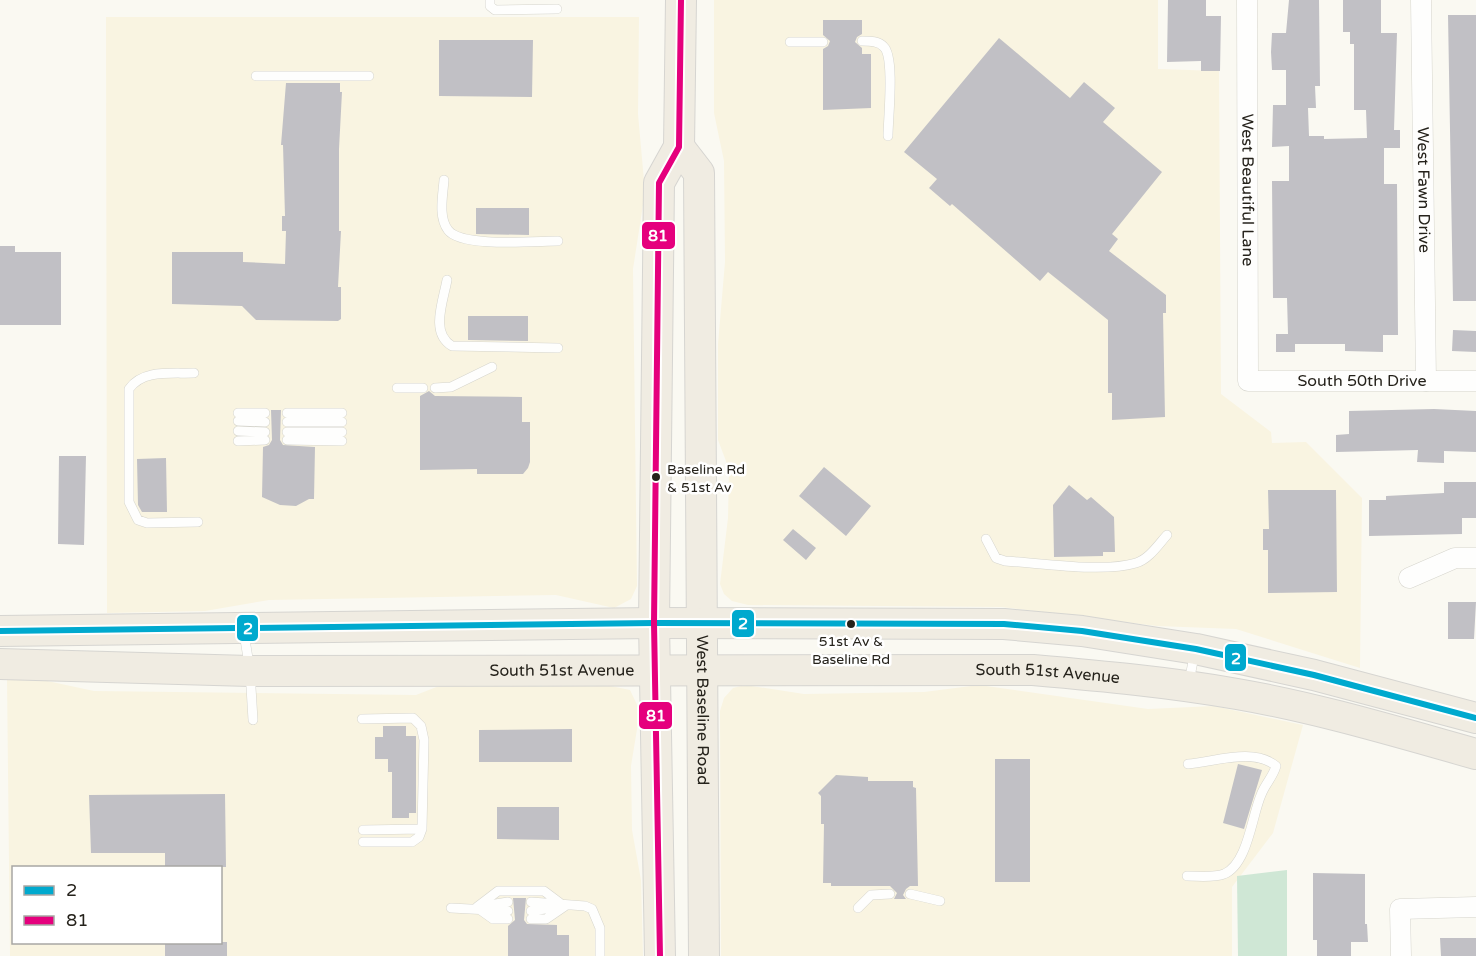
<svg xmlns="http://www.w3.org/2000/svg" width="1476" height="956" font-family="'Varela Round',sans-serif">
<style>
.built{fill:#f9f4e1;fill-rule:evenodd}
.green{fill:#cfe7d5}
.building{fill:#c1c0c5}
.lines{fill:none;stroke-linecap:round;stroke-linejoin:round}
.lane-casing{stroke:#d6d5cd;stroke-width:10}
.street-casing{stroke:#d6d5cd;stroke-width:21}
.primary-casing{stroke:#d6d5d1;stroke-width:32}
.lane{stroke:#fefefd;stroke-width:9}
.street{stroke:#fefefd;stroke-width:20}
.primary{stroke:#f0ece2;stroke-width:30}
.bus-1-casing{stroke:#fff;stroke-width:10}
.bus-2-casing{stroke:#fff;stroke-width:10}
.bus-1{stroke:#00a9ce;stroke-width:6}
.bus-2{stroke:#e5007d;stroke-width:6}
.bus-dot{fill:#25221b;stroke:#fff;stroke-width:2}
.labels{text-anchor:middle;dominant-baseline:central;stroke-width:5;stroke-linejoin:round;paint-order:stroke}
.bus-label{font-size:14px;fill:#25221b;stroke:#fff;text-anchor:start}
.street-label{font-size:16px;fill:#25221b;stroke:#fff}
.line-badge{stroke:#fff;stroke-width:2}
.badge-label{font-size:16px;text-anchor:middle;font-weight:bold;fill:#fff}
</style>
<rect width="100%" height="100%" fill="#faf9f2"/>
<path class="built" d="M 714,0 L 1158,0 L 1158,69 L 1219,71 L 1221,394 L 1271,432 L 1272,443 L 1306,442 L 1362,498 L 1360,668 L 1236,629 L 1157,626 L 1002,607 L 748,605 L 732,601 L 724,594 L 720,584 L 728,518 L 729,469 L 718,440 L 718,344 L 725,262 L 724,161 L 714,113 Z
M 106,17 L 639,17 L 638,114 L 645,192 L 633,269 L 637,586 L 631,599 L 614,608 L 556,595 L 269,600 L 205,611 L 107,613 Z
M 7,678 L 38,679 L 94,691 L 416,695 L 439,686 L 606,685 L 630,690 L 640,711 L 631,766 L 632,830 L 641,880 L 643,956 L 10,956 ZM 14,868 L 220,868 L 220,942 L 14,942 Z
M 745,685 L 804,694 L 924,692 L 979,685 L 1148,709 L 1214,706 L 1303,725 L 1273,833 L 1232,887 L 1232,956 L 721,956 L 720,711 L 724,698 L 733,688 Z"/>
<path class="green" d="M 1287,870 L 1287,956 L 1238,956 L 1237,876 Z"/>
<path class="building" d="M 1168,0 L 1206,0 L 1206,16 L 1221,16 L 1220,71 L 1201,71 L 1201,61 L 1167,62 Z
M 1289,0 L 1319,0 L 1320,86 L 1315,86 L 1316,108 L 1308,108 L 1309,136 L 1324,136 L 1324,139 L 1367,138 L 1366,110 L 1354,110 L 1354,44 L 1350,44 L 1350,32 L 1343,32 L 1343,0 L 1381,0 L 1381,33 L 1397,33 L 1394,130 L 1400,130 L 1400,148 L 1384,148 L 1384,184 L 1397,184 L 1398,335 L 1383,335 L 1383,352 L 1345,351 L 1345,344 L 1295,344 L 1295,352 L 1276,352 L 1276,334 L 1288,334 L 1287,298 L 1273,298 L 1272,181 L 1289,181 L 1289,146 L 1272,147 L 1273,105 L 1286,105 L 1286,70 L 1272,70 L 1271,52 L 1272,33 L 1286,33 Z
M 1448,15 L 1476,15 L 1476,301 L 1453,301 Z
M 823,20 L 862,20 L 862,34 L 857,37 L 855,42 L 862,48 L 862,54 L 871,54 L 871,108 L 823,110 L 823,49 L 828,46 L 830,41 L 823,35 Z
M 999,38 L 1070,98 L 1084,82 L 1115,108 L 1103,122 L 1162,172 L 1112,234 L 1118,239 L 1109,251 L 1166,295 L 1166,313 L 1163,313 L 1165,417 L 1112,420 L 1112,393 L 1108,393 L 1108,320 L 1048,272 L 1040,281 L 952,204 L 950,206 L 929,188 L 937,179 L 904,152 Z
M 439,40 L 533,40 L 532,97 L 439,96 Z
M 286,83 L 340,83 L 340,92 L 342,92 L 339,149 L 339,231 L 341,231 L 338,287 L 341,287 L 341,319 L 338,321 L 256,320 L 242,306 L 172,304 L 172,252 L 243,252 L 243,262 L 285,264 L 286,231 L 282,231 L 282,216 L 285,216 L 283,145 L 281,145 Z
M 476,208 L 529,208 L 529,235 L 476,234 Z
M 0,246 L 15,246 L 15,252 L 61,252 L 61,325 L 0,325 Z
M 468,316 L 528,316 L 528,341 L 468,340 Z
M 1453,330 L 1476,331 L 1476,352 L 1452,351 Z
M 429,391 L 435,396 L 522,397 L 522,422 L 530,422 L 530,462 L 528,468 L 523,474 L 477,474 L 477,469 L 420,470 L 420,396 Z
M 1434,409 L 1476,411 L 1476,452 L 1444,451 L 1444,463 L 1417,462 L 1418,450 L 1336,452 L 1336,435 L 1349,434 L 1349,411 Z
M 271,410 L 281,410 L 280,440 L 283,445 L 315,447 L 314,499 L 309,499 L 296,506 L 280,505 L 262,497 L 263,447 L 269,445 L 272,440 Z
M 59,456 L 86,456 L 84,545 L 58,544 Z
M 166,458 L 167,512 L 142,512 L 138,505 L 137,459 Z
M 824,467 L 871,506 L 846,536 L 799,496 Z
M 1444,482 L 1476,482 L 1476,518 L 1462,518 L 1462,534 L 1369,536 L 1369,500 L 1386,500 L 1386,496 L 1444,493 Z
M 1069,485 L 1087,500 L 1091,497 L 1114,517 L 1115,552 L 1103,552 L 1103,556 L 1054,557 L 1053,505 Z
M 1268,490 L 1336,490 L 1337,592 L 1268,593 L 1268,550 L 1263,550 L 1263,529 L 1269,529 Z
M 793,529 L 816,548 L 806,560 L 783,540 Z
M 1448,602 L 1476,602 L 1474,639 L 1448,639 Z
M 383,726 L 406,726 L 406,736 L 416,736 L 416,813 L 409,813 L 409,818 L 392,818 L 392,772 L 388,772 L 388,759 L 375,759 L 375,737 L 383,737 Z
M 572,729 L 572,762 L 479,762 L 479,730 Z
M 995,759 L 1030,759 L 1030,882 L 995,882 Z
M 1238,764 L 1262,770 L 1244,829 L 1223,823 Z
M 836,775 L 868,777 L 868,781 L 913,781 L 913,787 L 916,788 L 918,886 L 910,886 L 906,889 L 903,895 L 906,899 L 894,899 L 897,893 L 890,886 L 831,886 L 831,883 L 823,883 L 824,824 L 821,824 L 821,796 L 818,793 Z
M 225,794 L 226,867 L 165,867 L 165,853 L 91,853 L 89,795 Z
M 497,807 L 559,807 L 559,840 L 497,839 Z
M 1313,873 L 1365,874 L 1365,924 L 1367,924 L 1368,942 L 1351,942 L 1351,956 L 1317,956 L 1317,940 L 1313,940 Z
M 513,898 L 526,898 L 524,920 L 527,924 L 557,925 L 557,935 L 569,935 L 569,956 L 508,956 L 508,926 L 515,920 Z
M 1440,938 L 1476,938 L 1476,956 L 1441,956 Z
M 165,942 L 227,942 L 227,956 L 165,956 Z"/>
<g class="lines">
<g class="lane-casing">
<path id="lane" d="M 490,0 L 490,6 L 495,10 L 557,9
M 862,41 C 870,41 879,41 884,47 C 895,58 888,119 888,136
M 790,42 L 823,42
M 256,76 L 369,76
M 444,180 C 443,195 438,217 448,230 C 461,248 536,241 558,241
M 447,280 C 443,302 430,333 452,346 L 558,348
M 194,373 C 172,374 143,369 129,389 L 129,502 L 138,520 L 147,523 L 198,522
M 397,388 L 423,388
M 435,388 L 451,387 L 492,367
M 238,413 L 265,413
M 287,413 L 342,413
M 238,421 L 265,422
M 287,422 L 342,422
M 238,431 L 265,432
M 287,432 L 342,432
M 287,440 L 342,441
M 238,441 L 265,440
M 986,539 L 996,558 L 1005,561 C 1041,563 1102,573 1136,563 C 1149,559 1158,545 1167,535
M 244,633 L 250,671 L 253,720
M 1189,682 L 1195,651
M 362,719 L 413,718 L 421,726 L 424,740 L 422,829 L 419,837 L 412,842 L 363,842
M 363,830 L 422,829
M 1187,876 C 1199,876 1213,878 1224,874 C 1248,864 1252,815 1261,795 C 1265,784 1273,777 1276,766 C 1253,747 1215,762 1188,764
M 910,894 L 940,901
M 531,902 L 585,906 L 592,909 L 600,928 L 600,956
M 483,906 L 508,902
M 477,907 L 498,891 L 544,891 L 560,903
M 451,908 L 508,911
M 858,908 L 871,895 L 890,894
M 479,909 L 493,919 L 508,919
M 531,911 L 559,907
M 531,919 L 546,919 L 565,906"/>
</g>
<g class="street-casing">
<g id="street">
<path id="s1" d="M 1247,0 L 1248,381 L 1476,381"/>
<path id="s2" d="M 1421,0 L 1426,381"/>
<path d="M 1409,578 L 1455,558 L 1476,558"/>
<path d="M 1401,956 L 1400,909 L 1476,907"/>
</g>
</g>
<g class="primary-casing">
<g id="primary">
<path id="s3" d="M 679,147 L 699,173 L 704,956"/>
<path d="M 0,631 L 654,623 L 1004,624 L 1082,631 L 1196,649 L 1314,675 L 1476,718"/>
<path id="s4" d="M 0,664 L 250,671 L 1033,670 C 1101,676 1169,682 1237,694 C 1318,708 1397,732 1476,754"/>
<path d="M 660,956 L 654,623 L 659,183 L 679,147 L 681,0"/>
</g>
</g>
<use href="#lane" class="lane"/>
<use href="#street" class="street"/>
<use href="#primary" class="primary"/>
<g class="bus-1-casing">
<path id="bus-1" d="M 0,631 L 654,623 L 1004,624 L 1082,631 L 1196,649 L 1314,675 L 1476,718"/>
</g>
<g class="bus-2-casing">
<path id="bus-2" d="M 660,956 L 654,623 L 659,183 L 679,147 L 681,0"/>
</g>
<use href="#bus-1" class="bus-1"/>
<use href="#bus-2" class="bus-2"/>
</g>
<g class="bus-dot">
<circle cx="656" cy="477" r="5"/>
<circle cx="851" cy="624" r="5"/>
</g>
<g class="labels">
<g class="bus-label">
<text x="667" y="469">Baseline Rd<tspan x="667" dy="18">&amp; 51st Av</tspan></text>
<text x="851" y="641" text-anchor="middle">51st Av &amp;<tspan x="851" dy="18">Baseline Rd</tspan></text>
</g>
<g class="street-label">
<text stroke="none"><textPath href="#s1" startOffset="190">West Beautiful Lane</textPath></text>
<text stroke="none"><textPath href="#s2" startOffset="190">West Fawn Drive</textPath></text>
<text stroke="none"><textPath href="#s1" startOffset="495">South 50th Drive</textPath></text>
<text stroke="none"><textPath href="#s4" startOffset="562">South 51st Avenue</textPath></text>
<text stroke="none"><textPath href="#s4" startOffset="1048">South 51st Avenue</textPath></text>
<text stroke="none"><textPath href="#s3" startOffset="570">West Baseline Road</textPath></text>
</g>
</g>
<g class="line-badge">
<rect x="641" y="221" width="35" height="29" rx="6" fill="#e5007d"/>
<rect x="731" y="609" width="24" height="29" rx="6" fill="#00a9ce"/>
<rect x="236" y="614" width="23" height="28" rx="6" fill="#00a9ce"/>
<rect x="1224" y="643" width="23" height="29" rx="6" fill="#00a9ce"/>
<rect x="638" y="701" width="35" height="29" rx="6" fill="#e5007d"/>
</g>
<g class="badge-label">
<text x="658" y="241">81</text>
<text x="743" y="629">2</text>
<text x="248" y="634">2</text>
<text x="1236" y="664">2</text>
<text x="656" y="721">81</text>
</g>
<rect x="12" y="866" width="210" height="78" fill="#ffffff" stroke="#a8a7a4" stroke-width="1.5"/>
<rect x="24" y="886" width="30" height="9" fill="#00a9ce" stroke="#a8a7a4" stroke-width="1.5"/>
<text x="66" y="896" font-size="18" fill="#25221b">2</text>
<rect x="24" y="916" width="30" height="9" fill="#e5007d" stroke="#a8a7a4" stroke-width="1.5"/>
<text x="66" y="926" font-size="18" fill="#25221b">81</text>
</svg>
